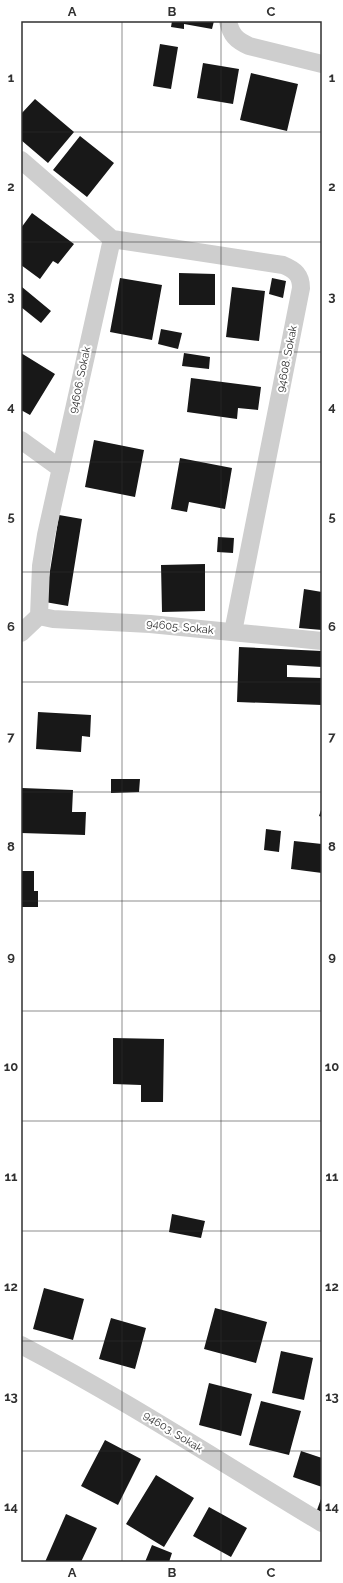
<svg xmlns="http://www.w3.org/2000/svg" width="343" height="1583" font-family="Raleway,sans-serif">
<style>
.building{fill:#181818}
.lines{fill:none;stroke-linecap:round;stroke-linejoin:round}
.street{stroke:#cecece;stroke-width:18}
.grid{fill:none;stroke:#313131;stroke-width:1;stroke-opacity:0.55}
.labels{text-anchor:middle;dominant-baseline:central;stroke-width:4;stroke-linejoin:round;paint-order:stroke}
.street-label{font-size:11px;fill:#313131;stroke:#fff}
.neatline{fill:none;stroke:#313131;stroke-width:1.5}
.grid-label{font-size:13px;text-anchor:middle;font-weight:bold;fill:#313131}
</style>
<rect width="100%" height="100%" fill="#fff"/>
<path class="building" d="M 172,21 L 214,21 L 212,29 L 184,24 L 184,29 L 171,27 Z
M 160,44 L 178,47 L 171,89 L 153,86 Z
M 203,63 L 239,69 L 233,104 L 197,98 Z
M 251,73 L 298,84 L 287,131 L 240,120 Z
M 35,99 L 74,132 L 48,163 L 21,140 L 21,114 Z
M 80,136 L 114,163 L 87,197 L 53,170 Z
M 32,213 L 74,244 L 58,264 L 53,261 L 40,279 L 21,265 L 21,228 Z
M 179,273 L 215,274 L 215,305 L 179,305 Z
M 120,278 L 162,285 L 152,340 L 110,332 Z
M 272,278 L 286,281 L 283,298 L 269,294 Z
M 22,287 L 51,311 L 41,323 L 21,307 L 21,289 Z
M 232,287 L 265,291 L 259,341 L 226,337 Z
M 161,329 L 182,333 L 178,349 L 158,344 Z
M 21,353 L 55,374 L 30,415 L 21,410 Z
M 184,353 L 210,357 L 209,369 L 182,366 Z
M 191,378 L 261,387 L 258,410 L 238,408 L 237,419 L 187,412 Z
M 94,440 L 144,450 L 135,497 L 85,487 Z
M 180,458 L 232,468 L 225,509 L 189,502 L 187,512 L 171,509 Z
M 59,515 L 82,519 L 68,606 L 45,602 Z
M 218,537 L 234,538 L 233,553 L 217,552 Z
M 205,564 L 205,611 L 162,612 L 161,565 Z
M 304,589 L 322,592 L 322,630 L 299,628 Z
M 239,647 L 322,651 L 322,667 L 287,665 L 287,677 L 322,678 L 322,705 L 237,702 Z
M 38,712 L 91,715 L 90,737 L 82,736 L 81,752 L 36,749 Z
M 111,779 L 140,779 L 139,792 L 111,793 Z
M 22,788 L 73,790 L 72,812 L 86,812 L 85,835 L 21,833 Z
M 322,807 L 322,817 L 319,816 Z
M 266,829 L 281,831 L 279,852 L 264,850 Z
M 294,841 L 322,844 L 322,873 L 291,869 Z
M 21,871 L 34,871 L 34,891 L 38,891 L 38,907 L 21,907 Z
M 113,1038 L 164,1039 L 163,1102 L 141,1102 L 141,1085 L 113,1084 Z
M 172,1214 L 205,1221 L 201,1238 L 169,1232 Z
M 44,1288 L 84,1299 L 73,1340 L 33,1329 Z
M 215,1308 L 267,1322 L 256,1363 L 204,1349 Z
M 111,1318 L 146,1328 L 135,1369 L 99,1359 Z
M 281,1351 L 313,1358 L 304,1400 L 272,1393 Z
M 209,1383 L 252,1394 L 241,1436 L 199,1425 Z
M 261,1401 L 301,1411 L 289,1455 L 249,1445 Z
M 105,1440 L 141,1459 L 118,1505 L 81,1486 Z
M 301,1451 L 322,1458 L 322,1487 L 293,1477 Z
M 156,1475 L 194,1498 L 164,1547 L 126,1524 Z
M 322,1496 L 322,1512 L 317,1510 Z
M 209,1507 L 247,1528 L 231,1557 L 193,1536 Z
M 66,1514 L 97,1528 L 81,1562 L 45,1562 Z
M 152,1545 L 172,1553 L 169,1562 L 145,1562 Z"/>
<g class="lines">
<path class="street" d="M 228,21 C 231,35 236,40 249,46 L 322,64
M 21,160 L 112,239 L 46,535 L 41,566 L 39,616 L 21,633
M 112,239 L 283,265 C 295,270 301,275 301,288 L 233,632
M 21,440 L 61,469
M 39,616 L 53,619 L 150,624 L 322,641
M 21,1345 C 124,1399 222,1463 322,1523"/>
</g>
<path class="grid" d="M 122,21 L 122,1562M 221,21 L 221,1562M 21,132 L 322,132M 21,242 L 322,242M 21,352 L 322,352M 21,462 L 322,462M 21,572 L 322,572M 21,682 L 322,682M 21,792 L 322,792M 21,901 L 322,901M 21,1011 L 322,1011M 21,1121 L 322,1121M 21,1231 L 322,1231M 21,1341 L 322,1341M 21,1451 L 322,1451"/>
<g class="labels">
<g class="street-label">
<text transform="translate(287 359) rotate(-79)">94608. Sokak</text>
<text transform="translate(80 380) rotate(-78)">94606. Sokak</text>
<text transform="translate(180 627) rotate(6)">94605. Sokak</text>
<text transform="translate(173 1432) rotate(32)">94603. Sokak</text>
</g>
</g>
<rect width="343" height="1583" fill="none" stroke="#ffffff" stroke-width="44"/>
<rect x="22" y="22" width="299" height="1539" class="neatline"/>
<g class="grid-label">
<text x="72" y="16">A</text>
<text x="172" y="16">B</text>
<text x="271" y="16">C</text>
<text x="11" y="82">1</text>
<text x="332" y="82">1</text>
<text x="11" y="191">2</text>
<text x="332" y="191">2</text>
<text x="11" y="301">3</text>
<text x="332" y="301">3</text>
<text x="11" y="411">4</text>
<text x="332" y="411">4</text>
<text x="11" y="521">5</text>
<text x="332" y="521">5</text>
<text x="11" y="631">6</text>
<text x="332" y="631">6</text>
<text x="11" y="741">7</text>
<text x="332" y="741">7</text>
<text x="11" y="851">8</text>
<text x="332" y="851">8</text>
<text x="11" y="961">9</text>
<text x="332" y="961">9</text>
<text x="11" y="1071">10</text>
<text x="332" y="1071">10</text>
<text x="11" y="1181">11</text>
<text x="332" y="1181">11</text>
<text x="11" y="1291">12</text>
<text x="332" y="1291">12</text>
<text x="11" y="1401">13</text>
<text x="332" y="1401">13</text>
<text x="11" y="1511">14</text>
<text x="332" y="1511">14</text>
<text x="72" y="1577">A</text>
<text x="172" y="1577">B</text>
<text x="271" y="1577">C</text>
</g>
</svg>
